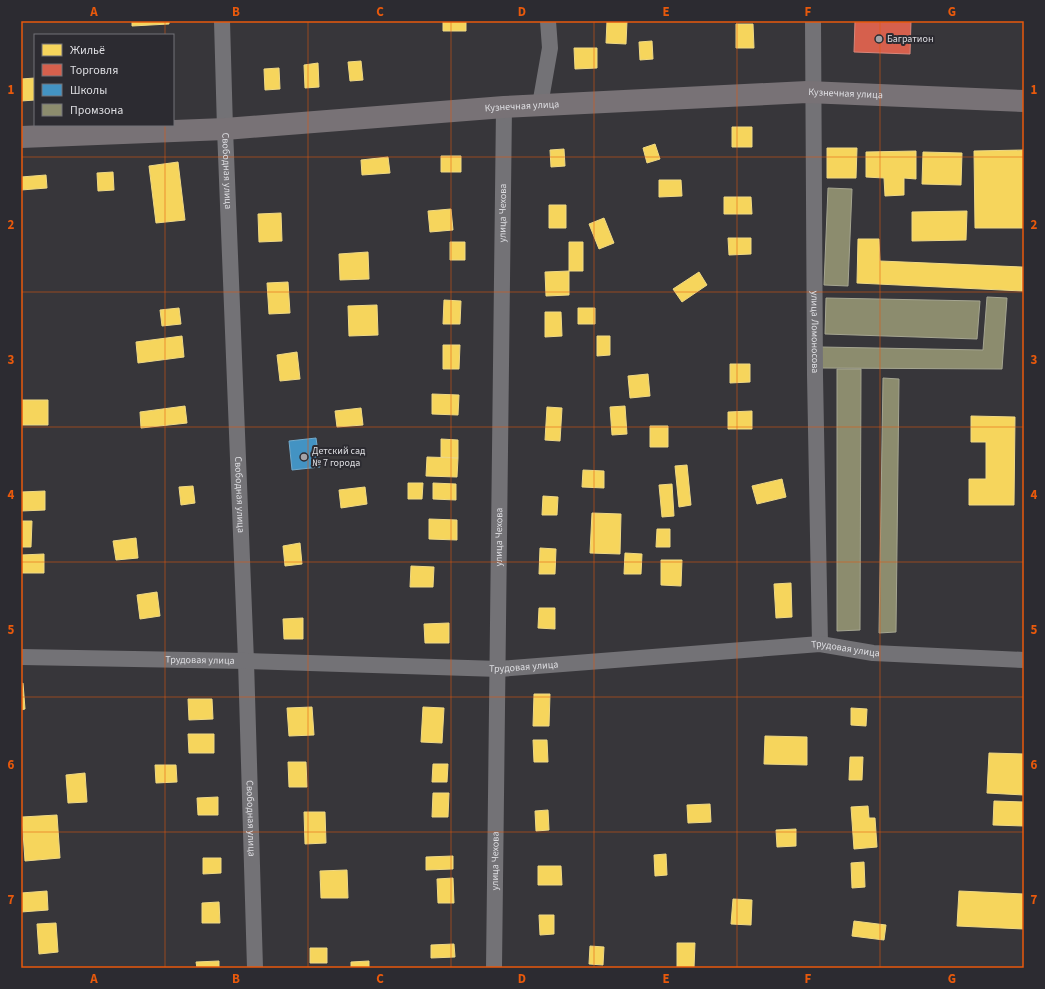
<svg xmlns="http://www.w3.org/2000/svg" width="1045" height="989" font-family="'Source Sans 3',sans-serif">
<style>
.homes{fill:#f6d55c;stroke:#efd884}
.shops{fill:#d6604d;stroke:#d8867a}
.schools{fill:#4393c3;stroke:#72aacc}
.industry{fill:#8c8c6e;stroke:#a5a591}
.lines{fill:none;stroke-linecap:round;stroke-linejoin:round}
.street{stroke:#737276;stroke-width:16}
.secondary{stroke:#787276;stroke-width:22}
.grid{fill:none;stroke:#e8590c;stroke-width:1;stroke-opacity:0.55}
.poi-dot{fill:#a4a3a7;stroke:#2c2b31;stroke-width:1.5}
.labels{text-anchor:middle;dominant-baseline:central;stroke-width:4;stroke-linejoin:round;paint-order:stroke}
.poi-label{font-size:10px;fill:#dedee2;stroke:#2c2b31;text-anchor:start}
.street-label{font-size:10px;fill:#dedee2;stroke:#2c2b31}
.neatline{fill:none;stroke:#e8590c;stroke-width:1.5}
.grid-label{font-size:13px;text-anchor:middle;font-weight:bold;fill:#e8590c}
</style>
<rect width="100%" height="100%" fill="#37363a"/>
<path class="homes" d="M 132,21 L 169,21 L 169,24 L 132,26 Z
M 443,21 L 466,21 L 466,31 L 443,31 Z
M 607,21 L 627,21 L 626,44 L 606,43 Z
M 736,24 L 753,24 L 754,48 L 736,48 Z
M 652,41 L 653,59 L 640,60 L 639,42 Z
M 574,48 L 597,48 L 597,68 L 575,69 Z
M 361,61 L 363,80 L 350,81 L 348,62 Z
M 318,63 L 319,87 L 305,88 L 304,65 Z
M 279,68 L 280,89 L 265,90 L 264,69 Z
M 35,78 L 35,100 L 21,101 L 21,79 Z
M 732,127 L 752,127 L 752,147 L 732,147 Z
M 655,144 L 660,159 L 647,163 L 643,148 Z
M 827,148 L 857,148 L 856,178 L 827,178 Z
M 564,149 L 565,166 L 551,167 L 550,150 Z
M 1024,150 L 1024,228 L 975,228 L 974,151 Z
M 916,151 L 916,179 L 904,178 L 904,195 L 885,196 L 884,178 L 866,177 L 866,152 Z
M 923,152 L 962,153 L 961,185 L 922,184 Z
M 441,156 L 461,156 L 461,172 L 441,172 Z
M 388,157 L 390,173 L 362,175 L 361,160 Z
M 178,162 L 185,220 L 156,223 L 149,166 Z
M 113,172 L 114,190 L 98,191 L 97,173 Z
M 46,175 L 47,188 L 21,190 L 21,177 Z
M 659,180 L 681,180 L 682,196 L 659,197 Z
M 724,197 L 751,197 L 752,214 L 724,214 Z
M 549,205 L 566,205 L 566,228 L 549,228 Z
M 451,209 L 453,230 L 430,232 L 428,211 Z
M 967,211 L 966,240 L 912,241 L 912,212 Z
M 281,213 L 282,241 L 259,242 L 258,214 Z
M 604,218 L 614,243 L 599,249 L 589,224 Z
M 728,238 L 751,238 L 751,254 L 729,255 Z
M 858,239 L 879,239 L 880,261 L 1022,267 L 1022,291 L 857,283 Z
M 450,242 L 465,242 L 465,260 L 450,260 Z
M 569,242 L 583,242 L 583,271 L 569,271 Z
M 368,252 L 369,279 L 340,280 L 339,254 Z
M 1022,267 L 1024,267 L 1024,291 L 1022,291 Z
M 569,271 L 569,295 L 546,296 L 545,272 Z
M 699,272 L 707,285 L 682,302 L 673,289 Z
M 288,282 L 290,313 L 269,314 L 267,283 Z
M 444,300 L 461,301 L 460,324 L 443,324 Z
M 377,305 L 378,335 L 349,336 L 348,306 Z
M 179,308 L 181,324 L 162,326 L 160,310 Z
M 578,308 L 595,308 L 595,324 L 578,324 Z
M 545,312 L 561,312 L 562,336 L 545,337 Z
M 182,336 L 184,357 L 138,363 L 136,342 Z
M 597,336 L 610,336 L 610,355 L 597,356 Z
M 443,345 L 460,345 L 459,369 L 443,369 Z
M 297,352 L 300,379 L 280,381 L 277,355 Z
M 730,364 L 750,364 L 750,382 L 730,383 Z
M 648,374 L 650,396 L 630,398 L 628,376 Z
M 432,394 L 459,395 L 458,415 L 432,414 Z
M 21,400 L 48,400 L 48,425 L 21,425 Z
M 185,406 L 187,423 L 141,428 L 140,412 Z
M 625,406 L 627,434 L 612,435 L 610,407 Z
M 547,407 L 562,408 L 560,441 L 545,440 Z
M 361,408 L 363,425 L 337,427 L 335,411 Z
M 752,411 L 752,429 L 728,429 L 728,412 Z
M 971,416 L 1015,417 L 1014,505 L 969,505 L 969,479 L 986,479 L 986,442 L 971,442 Z
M 650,426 L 668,426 L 668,447 L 650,447 Z
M 441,439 L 458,440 L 458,458 L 441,457 Z
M 427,457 L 458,458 L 457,477 L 426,476 Z
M 687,465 L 691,505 L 679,507 L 675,466 Z
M 583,470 L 604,471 L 604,488 L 582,487 Z
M 782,479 L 786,497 L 757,504 L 752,486 Z
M 408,483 L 423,483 L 422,499 L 408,499 Z
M 433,483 L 456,484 L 456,500 L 433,499 Z
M 672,484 L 674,516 L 662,517 L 659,485 Z
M 193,486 L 195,503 L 181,505 L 179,487 Z
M 365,487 L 367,504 L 341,508 L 339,490 Z
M 45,491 L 45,510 L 21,511 L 21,492 Z
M 543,496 L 558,497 L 557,515 L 542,515 Z
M 592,513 L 621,514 L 620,554 L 590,553 Z
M 429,519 L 457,520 L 457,540 L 429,539 Z
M 21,521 L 32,521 L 31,547 L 21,547 Z
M 657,529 L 670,529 L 670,547 L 656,547 Z
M 136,538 L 138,558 L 116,560 L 113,541 Z
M 300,543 L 302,564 L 285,566 L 283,546 Z
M 540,548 L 556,549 L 555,574 L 539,574 Z
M 625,553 L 642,554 L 641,574 L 624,574 Z
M 44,554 L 44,573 L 21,573 L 21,555 Z
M 661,560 L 682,560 L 681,586 L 661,585 Z
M 411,566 L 434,567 L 433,587 L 410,587 Z
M 791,583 L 792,617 L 776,618 L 774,584 Z
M 157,592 L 160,616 L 140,619 L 137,595 Z
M 539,608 L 555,608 L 555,629 L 538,628 Z
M 303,618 L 303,639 L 284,639 L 283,619 Z
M 449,623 L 449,643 L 425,643 L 424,624 Z
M 23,683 L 25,709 L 21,710 L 21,684 Z
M 534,694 L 550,694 L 549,726 L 533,726 Z
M 188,699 L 212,699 L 213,719 L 189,720 Z
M 312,707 L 314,735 L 289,736 L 287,708 Z
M 423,707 L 444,708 L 442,743 L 421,742 Z
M 851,708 L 867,709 L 866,726 L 851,725 Z
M 188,734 L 214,734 L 214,753 L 189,753 Z
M 765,736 L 807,737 L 807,765 L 764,764 Z
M 533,740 L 547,740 L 548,762 L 534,762 Z
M 989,753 L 1024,754 L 1024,795 L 987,793 Z
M 850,757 L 863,757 L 862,780 L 849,780 Z
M 288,762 L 306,762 L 307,787 L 289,787 Z
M 433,764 L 448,764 L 447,782 L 432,782 Z
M 155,765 L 176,765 L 177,782 L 156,783 Z
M 85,773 L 87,802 L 68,803 L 66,775 Z
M 433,793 L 449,793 L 448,817 L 432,817 Z
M 218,797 L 218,815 L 198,815 L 197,798 Z
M 994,801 L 1024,802 L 1024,826 L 993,825 Z
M 710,804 L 711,822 L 688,823 L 687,805 Z
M 868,806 L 869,818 L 875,818 L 877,847 L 854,849 L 851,807 Z
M 548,810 L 549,830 L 536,831 L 535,811 Z
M 304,812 L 325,812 L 326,843 L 305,844 Z
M 57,815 L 60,858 L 25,861 L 22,817 Z
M 796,829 L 796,846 L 777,847 L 776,830 Z
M 666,854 L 667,875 L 655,876 L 654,855 Z
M 453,856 L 453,869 L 426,870 L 426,857 Z
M 203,858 L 221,858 L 221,873 L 203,874 Z
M 864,862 L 865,887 L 852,888 L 851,863 Z
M 538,866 L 561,866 L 562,885 L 538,885 Z
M 347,870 L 348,898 L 321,898 L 320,871 Z
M 453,878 L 454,903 L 438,903 L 437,879 Z
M 47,891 L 48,910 L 21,912 L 21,893 Z
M 959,891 L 1024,894 L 1024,929 L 957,926 Z
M 733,899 L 752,900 L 751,925 L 731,924 Z
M 219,902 L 220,923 L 202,923 L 202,903 Z
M 539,915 L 554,915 L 554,934 L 540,935 Z
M 854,921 L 886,925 L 884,940 L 852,936 Z
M 56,923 L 58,952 L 39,954 L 37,924 Z
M 677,943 L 695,943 L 694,968 L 677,968 Z
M 454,944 L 455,957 L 431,958 L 431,945 Z
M 590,946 L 604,947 L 603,965 L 589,964 Z
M 310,948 L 327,948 L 327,963 L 310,963 Z
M 219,961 L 219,968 L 197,968 L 196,962 Z
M 369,961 L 369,968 L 351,968 L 351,962 Z"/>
<path class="shops" d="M 855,21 L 911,21 L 910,54 L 854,52 Z"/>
<path class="schools" d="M 316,438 L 320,467 L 292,470 L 289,441 Z"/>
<path class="industry" d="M 828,188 L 852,189 L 848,286 L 824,285 Z
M 987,297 L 1007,298 L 1002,369 L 822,368 L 821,347 L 983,350 Z
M 826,298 L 980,301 L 977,339 L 825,334 Z
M 837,369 L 861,369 L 860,630 L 837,631 Z
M 883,378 L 899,379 L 896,632 L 879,633 Z"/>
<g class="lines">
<g class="street">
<path id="s1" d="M 222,21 L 225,129 L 246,661 L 255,968"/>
<path id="s2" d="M 813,21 L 815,375 L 820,644"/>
<path d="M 540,105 L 550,48 L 548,21"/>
<path id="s3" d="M 21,657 L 246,661 L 499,669 L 820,644 L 873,653 L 1024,660"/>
<path id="s4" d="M 494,968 L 504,107"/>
</g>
<path class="secondary" id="s5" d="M 21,137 L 225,129 L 504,107 L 807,92 L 1024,101"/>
</g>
<path class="grid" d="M 165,21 L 165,35M 308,21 L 308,968M 451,21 L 451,968M 594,21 L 594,968M 737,21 L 737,968M 880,21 L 880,968M 165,125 L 165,968M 21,157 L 1024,157M 21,292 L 1024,292M 21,427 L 1024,427M 21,562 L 1024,562M 21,697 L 1024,697M 21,832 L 1024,832"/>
<g class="poi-dot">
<circle cx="879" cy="39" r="4"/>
<circle cx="304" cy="457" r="4"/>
</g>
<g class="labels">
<g class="poi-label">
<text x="887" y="39">Багратион</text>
<text x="312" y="451">Детский сад<tspan x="312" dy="12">№ 7 города</tspan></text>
</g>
<g class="street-label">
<text stroke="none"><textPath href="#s5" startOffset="826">Кузнечная улица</textPath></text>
<text stroke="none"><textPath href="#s5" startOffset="502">Кузнечная улица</textPath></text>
<text stroke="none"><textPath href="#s1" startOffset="150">Свободная улица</textPath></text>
<text stroke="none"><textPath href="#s4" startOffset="755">улица Чехова</textPath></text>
<text stroke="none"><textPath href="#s2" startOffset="311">улица Ломоносова</textPath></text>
<text stroke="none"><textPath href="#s1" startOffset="474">Свободная улица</textPath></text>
<text stroke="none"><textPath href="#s4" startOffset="431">улица Чехова</textPath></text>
<text stroke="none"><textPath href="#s3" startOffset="826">Трудовая улица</textPath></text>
<text stroke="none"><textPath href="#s3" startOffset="179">Трудовая улица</textPath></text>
<text stroke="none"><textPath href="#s3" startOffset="503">Трудовая улица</textPath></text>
<text stroke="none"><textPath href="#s1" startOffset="798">Свободная улица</textPath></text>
<text stroke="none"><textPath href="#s4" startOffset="107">улица Чехова</textPath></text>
</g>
</g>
<rect width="1045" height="989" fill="none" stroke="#2c2b31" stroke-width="44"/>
<rect x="34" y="34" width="140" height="92" fill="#2c2b31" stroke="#737378"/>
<rect x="42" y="44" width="20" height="12" fill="#f6d55c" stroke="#737378"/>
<text x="70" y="54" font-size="12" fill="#dedee2">Жильё</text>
<rect x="42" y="64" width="20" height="12" fill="#d6604d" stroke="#737378"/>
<text x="70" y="74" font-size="12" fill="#dedee2">Торговля</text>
<rect x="42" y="84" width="20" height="12" fill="#4393c3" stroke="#737378"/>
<text x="70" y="94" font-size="12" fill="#dedee2">Школы</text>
<rect x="42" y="104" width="20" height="12" fill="#8c8c6e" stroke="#737378"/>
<text x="70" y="114" font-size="12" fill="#dedee2">Промзона</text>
<rect x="22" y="22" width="1001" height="945" class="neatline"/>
<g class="grid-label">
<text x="94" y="16">A</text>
<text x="236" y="16">B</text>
<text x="380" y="16">C</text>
<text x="522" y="16">D</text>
<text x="666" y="16">E</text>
<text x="808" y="16">F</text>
<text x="952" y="16">G</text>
<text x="11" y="94">1</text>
<text x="1034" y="94">1</text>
<text x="11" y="229">2</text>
<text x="1034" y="229">2</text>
<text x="11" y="364">3</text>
<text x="1034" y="364">3</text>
<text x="11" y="499">4</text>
<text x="1034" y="499">4</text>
<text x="11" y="634">5</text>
<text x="1034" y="634">5</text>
<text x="11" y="769">6</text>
<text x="1034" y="769">6</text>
<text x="11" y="904">7</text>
<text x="1034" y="904">7</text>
<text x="94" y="983">A</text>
<text x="236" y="983">B</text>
<text x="380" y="983">C</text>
<text x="522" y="983">D</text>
<text x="666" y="983">E</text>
<text x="808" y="983">F</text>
<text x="952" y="983">G</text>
</g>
</svg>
